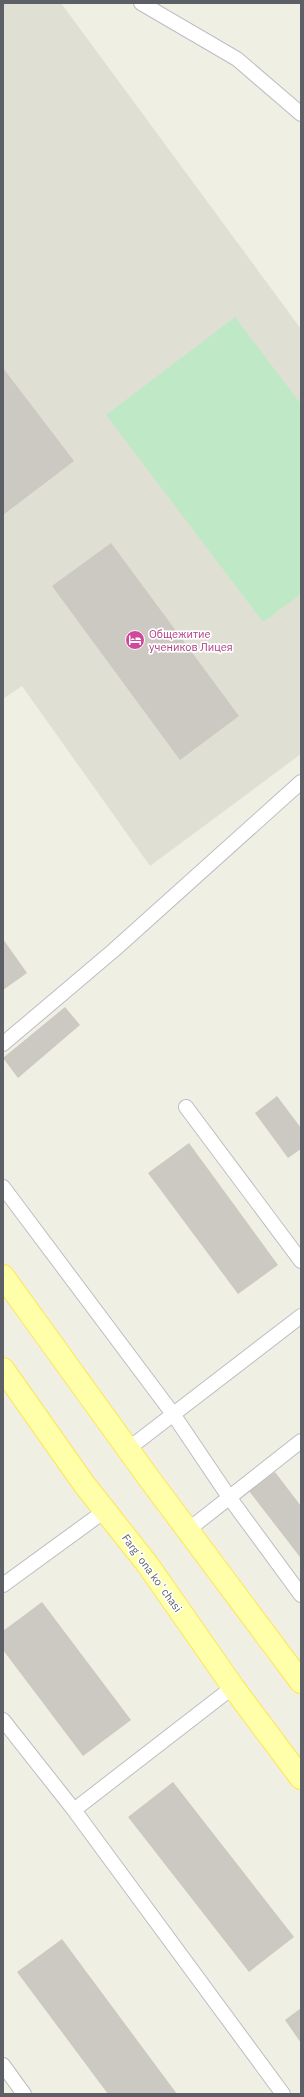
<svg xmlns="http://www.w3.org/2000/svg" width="304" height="2097" font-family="'IBM Plex Sans',sans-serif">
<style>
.education{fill:#e0dfd3}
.green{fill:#bfe9c6}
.building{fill:#cbc9c1}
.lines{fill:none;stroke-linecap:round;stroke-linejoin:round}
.lane-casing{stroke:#bcbdc4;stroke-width:16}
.primary-casing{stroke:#fde751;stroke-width:24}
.lane{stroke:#fff;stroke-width:14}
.primary{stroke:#ffa;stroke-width:22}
.labels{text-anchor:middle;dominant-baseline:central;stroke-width:3.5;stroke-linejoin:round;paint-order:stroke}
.hotel-label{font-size:11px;fill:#b23c85;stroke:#fff;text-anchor:start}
.street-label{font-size:11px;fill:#5c5f66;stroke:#fff}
</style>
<rect width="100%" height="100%" fill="#f0efe4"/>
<path class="education" d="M 3,3 L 61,3 L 301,329 L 301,754 L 150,866 L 22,686 L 3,699 Z"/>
<path class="green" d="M 235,317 L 301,404 L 301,594 L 263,622 L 106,415 Z"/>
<path class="building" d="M 3,368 L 74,461 L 3,515 Z
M 111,543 L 239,716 L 180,760 L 52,586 Z
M 3,939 L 27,973 L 3,990 Z
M 65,1007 L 80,1025 L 18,1078 L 3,1058 Z
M 277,1096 L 301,1128 L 301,1149 L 288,1158 L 255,1113 Z
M 189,1143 L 278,1265 L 238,1294 L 148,1173 Z
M 275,1472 L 301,1506 L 300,1557 L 249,1491 Z
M 42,1602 L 131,1720 L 83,1756 L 3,1650 L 3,1631 Z
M 173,1782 L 294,1937 L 249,1972 L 128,1817 Z
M 62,1939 L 177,2094 L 108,2094 L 17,1972 Z
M 301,2008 L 301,2043 L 285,2020 Z"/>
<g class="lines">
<g class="lane-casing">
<path id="lane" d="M 141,3 L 237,59 L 301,114
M 3,1044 L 114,950 L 301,782
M 186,1107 L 301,1261
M 3,1187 L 173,1414 L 229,1497 L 301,1595
M 128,1449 L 301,1316
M 188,1530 L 301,1441
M 3,1585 L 106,1510
M 3,1720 L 74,1810 L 233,1687
M 74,1810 L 283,2094
M 3,2065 L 24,2094"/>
</g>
<g class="primary-casing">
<path id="primary" d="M 3,1276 L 148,1477 L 301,1682
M 3,1369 L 84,1484 L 148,1565 L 233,1687 L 301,1778"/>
</g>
<use href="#lane" class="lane"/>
<use href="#primary" class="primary"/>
</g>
<defs>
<g id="hotel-disc" transform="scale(1)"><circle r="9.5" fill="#d1479c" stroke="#fff"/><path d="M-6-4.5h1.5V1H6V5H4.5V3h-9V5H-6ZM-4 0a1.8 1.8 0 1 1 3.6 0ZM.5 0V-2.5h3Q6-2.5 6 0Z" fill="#fff"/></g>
</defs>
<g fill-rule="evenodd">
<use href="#hotel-disc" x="135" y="640"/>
</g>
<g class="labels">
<g class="hotel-label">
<text x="149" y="634">Общежитие<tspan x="149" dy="13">учеников Лицея</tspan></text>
</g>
<g class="street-label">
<text transform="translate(152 1573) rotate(54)">Fargʻona koʻchasi</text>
</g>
</g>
<rect width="304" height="2097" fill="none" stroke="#5c5f66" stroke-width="8"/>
</svg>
